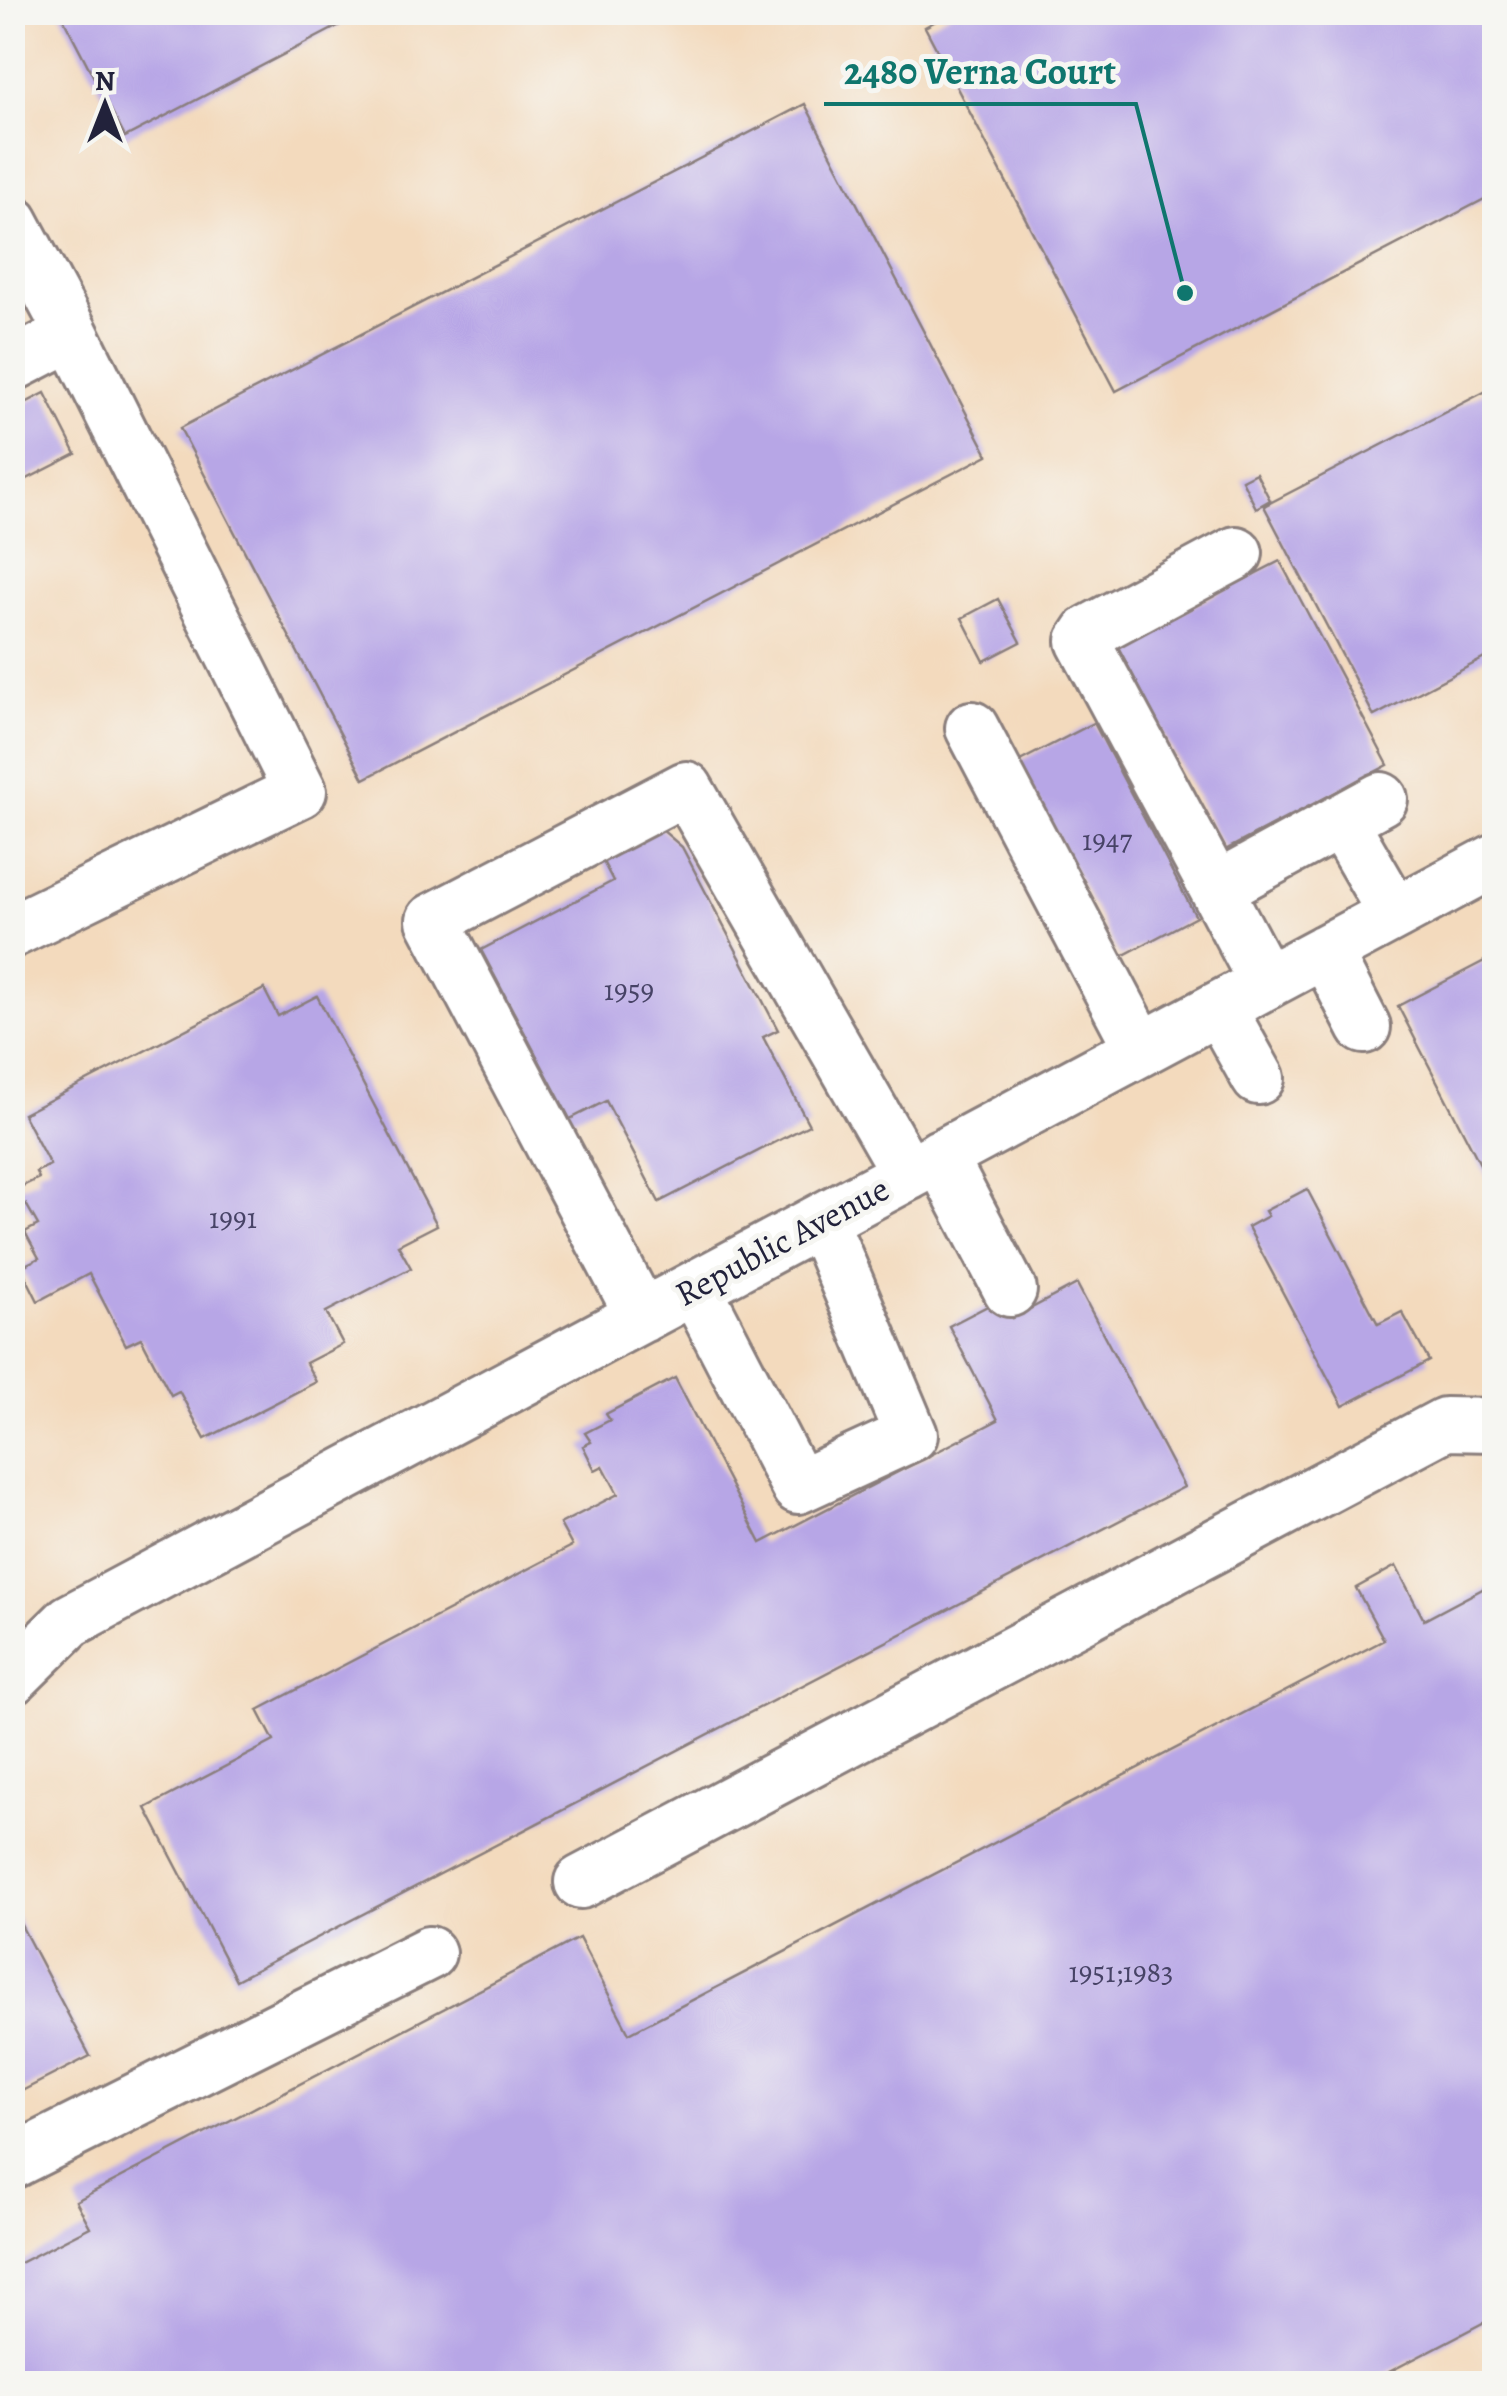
<svg xmlns="http://www.w3.org/2000/svg" width="1507" height="2396" font-family="Alegreya,serif">
<style>
.building{fill:#b7a6e6}
.lines{fill:none;stroke-linecap:round;stroke-linejoin:round}
.minor-casing{stroke:#8a7e7c;stroke-width:58}
.minor{stroke:#fff;stroke-width:52}
.labels{text-anchor:middle;dominant-baseline:central;stroke-width:10;stroke-linejoin:round;paint-order:stroke}
.number-label{font-size:30px;fill:#474366}
.street-label{font-size:35px;fill:#22223b;stroke:#f6f6f2}
.leader{fill:none;stroke:#0f766e;stroke-width:4}
.callout-dot{fill:#0f766e;stroke:#f6f6f2;stroke-width:4}
.callout-label{font-size:38px;text-anchor:middle;font-weight:bold;fill:#0f766e;stroke:#f6f6f2;stroke-width:10;stroke-linejoin:round;paint-order:stroke}
</style>
<rect width="100%" height="100%" fill="#f6f6f2"/>
<filter id="ink" filterUnits="userSpaceOnUse"><feTurbulence type="fractalNoise" baseFrequency=".01" numOctaves="2"/><feDisplacementMap in="SourceGraphic" scale="20" xChannelSelector="R" yChannelSelector="G"/><feConvolveMatrix kernelMatrix="1 2 1 2 8 2 1 2 1" color-interpolation-filters="sRGB"/></filter>
<filter id="wash" filterUnits="userSpaceOnUse"><feTurbulence type="fractalNoise" baseFrequency=".0048" numOctaves="4" result="noise"/><feDisplacementMap in="SourceGraphic" scale="40" xChannelSelector="R" yChannelSelector="G"/><feGaussianBlur stdDeviation="2.25" result="paint"/><feColorMatrix in="noise" values="0 0 0 0 0 0 0 0 0 0 0 0 0 0 0 0 0 1.4 0 .05"/><feComposite in="paint" operator="in"/></filter>
<g filter="url(#wash)">
<rect width="100%" height="100%" fill="#f3dabd"/>
<g id="blocks">
<path class="building" d="M 60,12 L 365,12 L 125,137 Z
M 952,12 L 1494,12 L 1494,194 L 1116,391 L 925,27 Z
M 805,104 L 988,455 L 364,779 L 180,428 Z
M 1494,387 L 1494,653 L 1374,716 L 1264,506 Z
M 45,393 L 76,454 L 21,482 L 12,466 L 12,410 Z
M 1256,473 L 1270,500 L 1256,508 L 1242,480 Z
M 1280,561 L 1388,765 L 1225,850 L 1117,645 Z
M 998,599 L 1021,642 L 984,661 L 962,618 Z
M 1094,723 L 1196,917 L 1120,957 L 1018,762 Z
M 654,823 L 682,847 L 778,1030 L 763,1037 L 809,1125 L 659,1202 L 606,1101 L 570,1119 L 481,950 L 613,881 L 598,852 Z
M 1494,956 L 1494,1191 L 1398,1006 Z
M 264,989 L 278,1016 L 317,996 L 437,1225 L 398,1245 L 411,1268 L 326,1312 L 343,1344 L 306,1363 L 316,1382 L 205,1439 L 179,1391 L 171,1395 L 141,1338 L 126,1345 L 89,1274 L 38,1301 L 21,1267 L 39,1258 L 25,1232 L 38,1225 L 26,1204 L 12,1211 L 12,1191 L 39,1178 L 36,1172 L 50,1165 L 23,1114 Z
M 1307,1189 L 1378,1324 L 1402,1312 L 1429,1361 L 1343,1406 L 1248,1227 L 1268,1216 L 1265,1211 Z
M 1077,1284 L 1184,1487 L 236,1980 L 146,1808 L 274,1741 L 258,1710 L 572,1546 L 560,1524 L 618,1494 L 603,1466 L 595,1470 L 583,1446 L 591,1442 L 585,1433 L 610,1420 L 606,1414 L 675,1378 L 761,1543 L 998,1420 L 949,1326 L 1003,1298 L 1013,1318 Z
M 1396,1566 L 1424,1620 L 1492,1584 L 1494,1589 L 1494,2317 L 1366,2384 L 12,2384 L 12,2267 L 90,2227 L 76,2201 L 579,1938 L 629,2033 L 1384,1640 L 1356,1588 Z
M 12,1908 L 90,2056 L 12,2096 Z"/>
</g>
</g>
<g filter="url(#ink)">
<use href="#blocks" fill-opacity="0" stroke="#8a7e7c" stroke-width="2.5"/>
<g class="lines">
<g class="minor-casing">
<path id="minor" d="M 12,222 L 72,334
M 12,365 L 72,334 L 300,791 L 12,931
M 972,728 L 1141,1049
M 1341,821 L 1395,914
M 1216,889 L 1083,641 L 1089,632 L 1236,553
M 1325,951 L 1364,1027
M 1266,983 L 1216,889 L 1381,799
M 1219,1008 L 1258,1078
M 940,1156 L 1010,1290
M 695,1288 L 798,1487 L 911,1435 L 821,1221
M 642,1316 L 433,920 L 686,788 L 908,1174
M 12,1678 L 70,1621 L 1494,861
M 581,1882 L 1445,1424 L 1494,1425
M 12,2162 L 429,1953"/>
</g>
<use href="#minor" class="minor"/>
</g>
</g>
<g class="labels">
<g class="number-label">
<text x="1107" y="840">1947</text>
<text x="629" y="990">1959</text>
<text x="233" y="1218">1991</text>
<text x="1121" y="1972">1951;1983</text>
</g>
<g class="street-label">
<text transform="translate(782 1241) rotate(-28)">Republic Avenue</text>
</g>
</g>
<path class="leader" d="M1185 293L1136 104H824"/>
<circle class="callout-dot" cx="1185" cy="293" r="10"/>
<g class="callout-label">
<text x="980" y="84">2480 Verna Court</text>
</g>
<rect width="1507" height="2396" fill="none" stroke="#f6f6f2" stroke-width="50"/>
<g transform="translate(105 105)" stroke="#f6f6f2" stroke-width="8" paint-order="stroke">
<path d="M0-8L18 38L0 25L-18 38Z" fill="#22223b"/>
<text y="-15" font-size="28" font-weight="bold" text-anchor="middle" fill="#22223b">N</text>
</g>
</svg>
